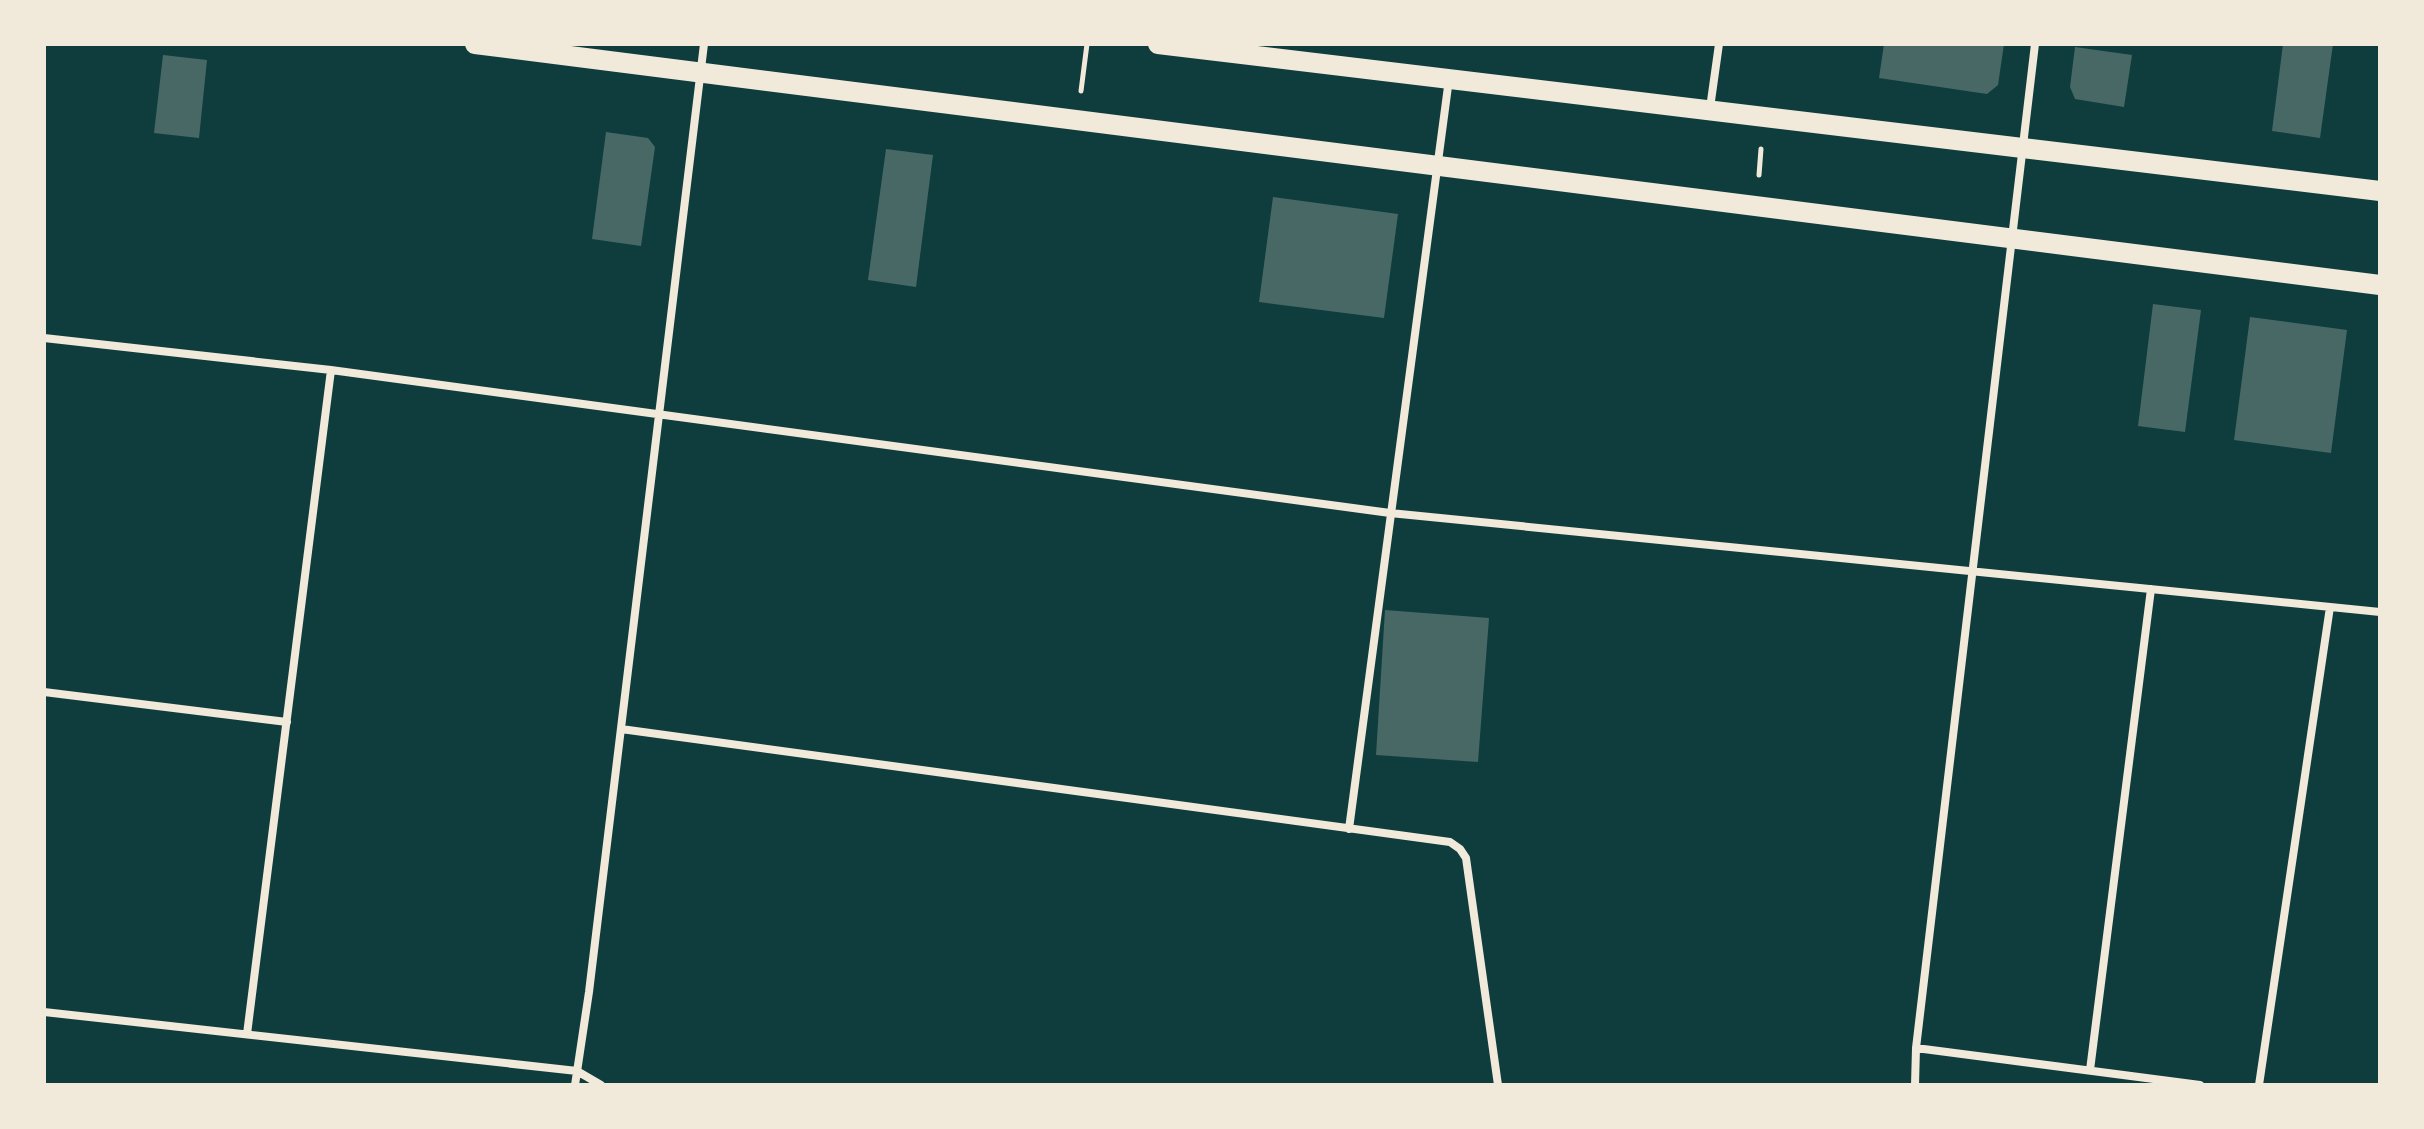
<svg xmlns="http://www.w3.org/2000/svg" width="2424" height="1129" font-family="'Noto Sans',sans-serif">
<style>
.building{fill:#486865}
.lines{fill:none;stroke-linecap:round;stroke-linejoin:round}
.path{stroke:#f1e9da;stroke-width:5}
.minor{stroke:#f1e9da;stroke-width:8}
.primary{stroke:#f1e9da;stroke-width:20}
</style>
<rect width="100%" height="100%" fill="#0f3d3e"/>
<path class="building" d="M 1884,44 L 2004,44 L 1998,85 L 1987,94 L 1879,78 Z
M 2283,44 L 2333,44 L 2320,138 L 2272,131 Z
M 2075,47 L 2132,55 L 2124,107 L 2075,99 L 2070,87 Z
M 163,55 L 207,60 L 199,138 L 154,133 Z
M 606,132 L 648,138 L 655,147 L 641,246 L 592,239 Z
M 886,149 L 933,155 L 916,287 L 868,280 Z
M 1273,197 L 1398,214 L 1384,318 L 1259,302 Z
M 2153,304 L 2201,310 L 2185,432 L 2138,426 Z
M 2250,317 L 2347,330 L 2331,453 L 2234,440 Z
M 1385,610 L 1489,618 L 1478,762 L 1376,755 Z"/>
<g class="lines">
<path class="path" d="M 1081,91 L 1087,44
M 1759,175 L 1761,149"/>
<path class="minor" d="M 1710,108 L 1719,44
M 44,338 L 331,370 L 1390,513 L 2380,612
M 44,692 L 287,722
M 621,729 L 1450,842 L 1460,849 L 1466,858 L 1498,1085
M 1349,829 L 1449,79
M 44,1012 L 577,1071 L 601,1085
M 247,1034 L 331,370
M 1916,1048 L 2200,1085
M 2090,1070 L 2151,589
M 575,1085 L 589,992 L 704,44
M 1915,1085 L 1916,1048 L 2035,44
M 2259,1085 L 2330,607"/>
<path class="primary" d="M 475,44 L 2380,285
M 1158,44 L 2380,191"/>
</g>
<rect width="2424" height="1129" fill="none" stroke="#f1e9da" stroke-width="92"/>
</svg>
